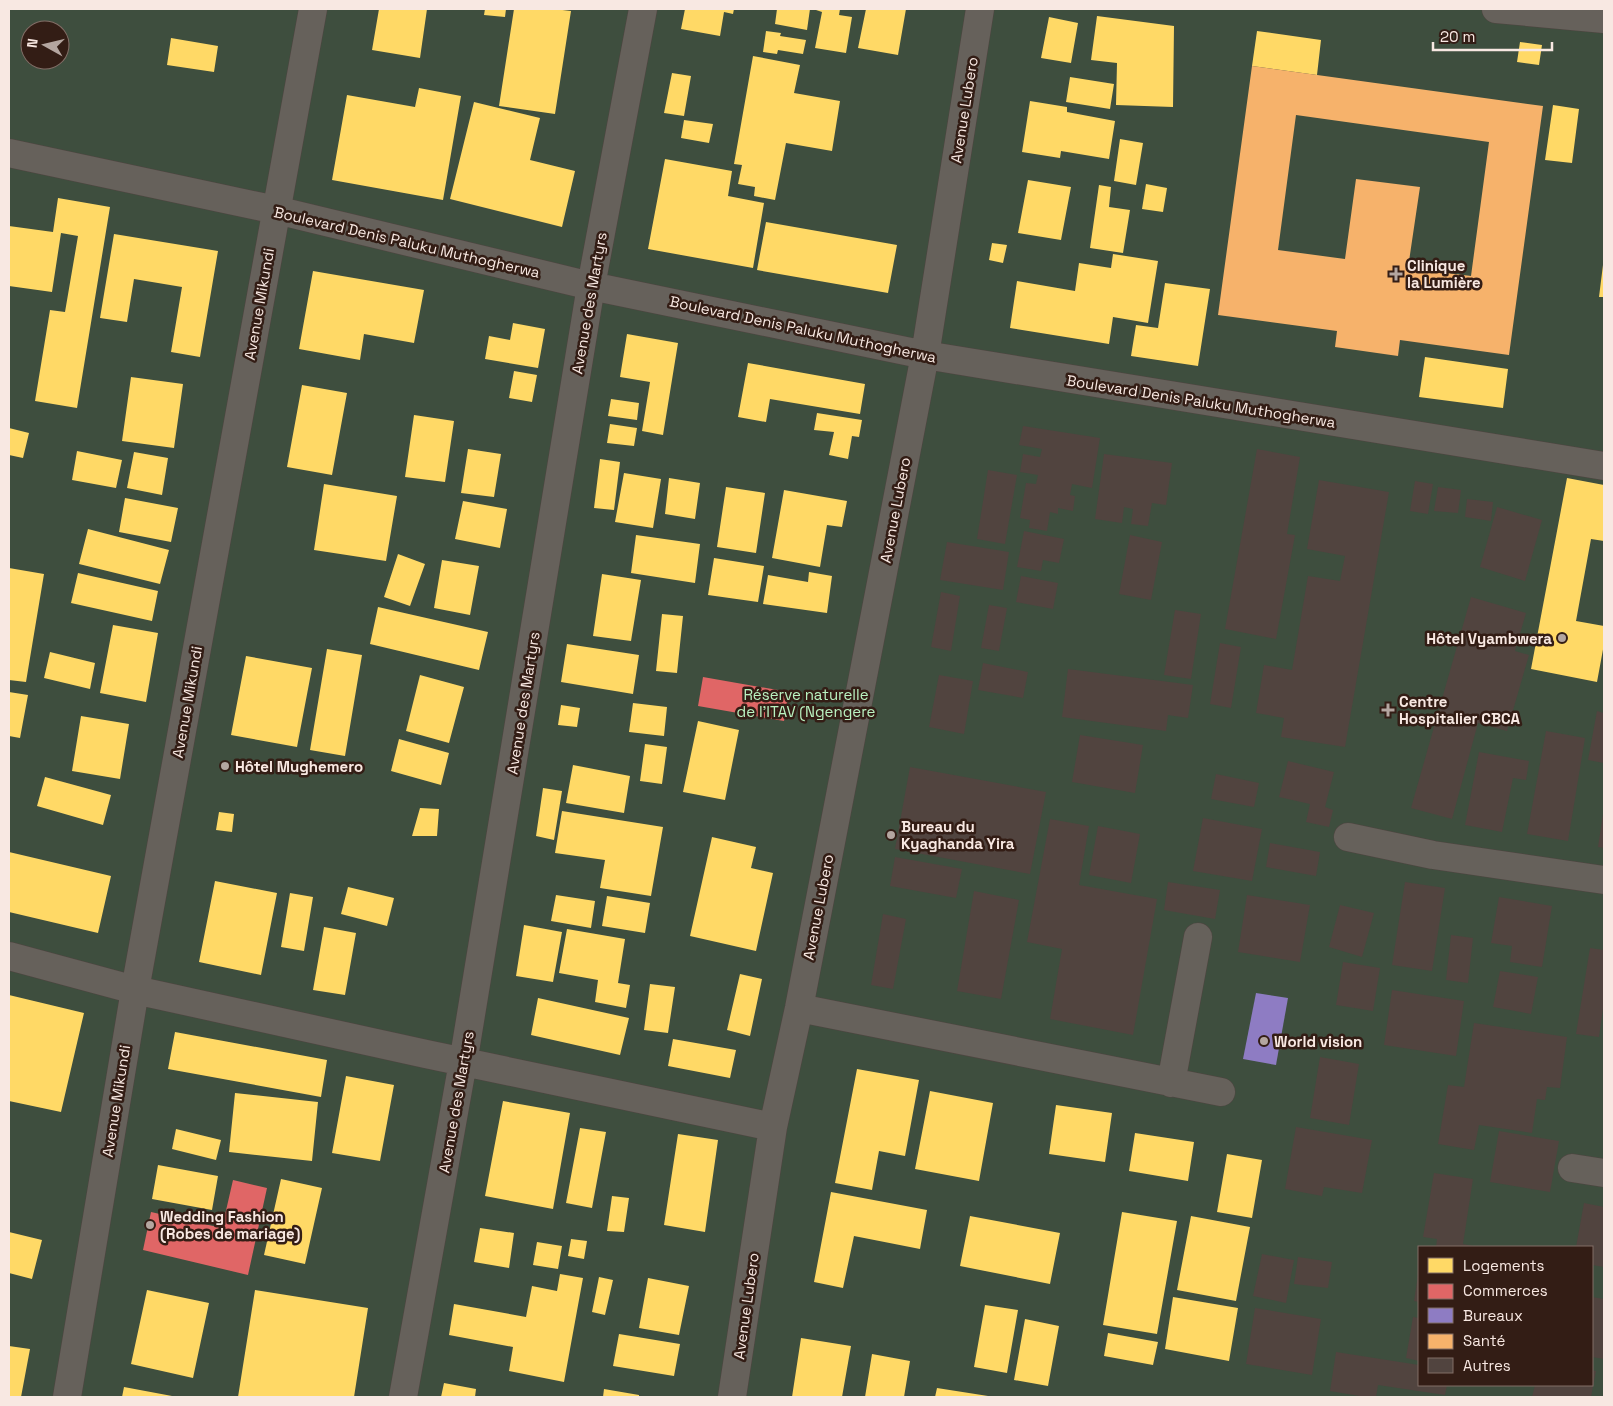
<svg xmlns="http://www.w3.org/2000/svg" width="1613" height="1406" font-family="'Space Grotesk',sans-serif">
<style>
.green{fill:#3e4e3e;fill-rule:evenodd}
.homes{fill:#ffd966}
.shops{fill:#e06666}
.offices{fill:#8e7cc3}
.health{fill:#f6b26b;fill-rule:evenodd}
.building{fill:#51443f}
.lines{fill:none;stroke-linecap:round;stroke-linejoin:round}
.minor-casing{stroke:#4f4541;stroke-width:29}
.minor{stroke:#66615b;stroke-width:28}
.poi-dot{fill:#b4a6a0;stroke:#331d15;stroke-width:2}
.labels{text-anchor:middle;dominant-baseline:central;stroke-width:5;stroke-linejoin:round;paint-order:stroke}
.street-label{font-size:15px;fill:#f8e8e2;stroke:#331d15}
.poi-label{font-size:15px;font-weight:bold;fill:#f8e8e2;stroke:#331d15;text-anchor:start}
.park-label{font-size:15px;fill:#baf3c1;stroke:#331d15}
</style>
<rect width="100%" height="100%" fill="#362a25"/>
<path class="green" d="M 9,9 L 1604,9 L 1604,1397 L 9,1397 ZM 30,30 L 60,30 L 60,60 L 30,60 ZM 1419,1247 L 1592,1247 L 1592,1385 L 1419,1385 Z"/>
<path class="homes" d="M 379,9 L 427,9 L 420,58 L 372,50 Z
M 485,9 L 506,9 L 505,17 L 484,15 Z
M 514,9 L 554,9 L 571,11 L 555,114 L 499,106 Z
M 685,9 L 734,9 L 733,14 L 724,12 L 720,36 L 681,29 Z
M 777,9 L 810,9 L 807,30 L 775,24 Z
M 813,9 L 840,9 L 839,15 L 852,17 L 846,53 L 815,48 L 822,12 Z
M 866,9 L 906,9 L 898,55 L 858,48 Z
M 1097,16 L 1174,26 L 1173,107 L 1116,105 L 1117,63 L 1091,60 Z
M 1049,17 L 1078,23 L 1071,63 L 1041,58 Z
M 766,31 L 781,33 L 780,36 L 806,40 L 803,54 L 778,50 L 777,54 L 763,52 Z
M 1257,31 L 1321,40 L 1317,75 L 1252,66 Z
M 171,38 L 218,46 L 214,72 L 167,65 Z
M 1520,42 L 1542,45 L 1539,65 L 1517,62 Z
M 753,56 L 800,65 L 794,93 L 840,101 L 832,151 L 786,143 L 775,200 L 754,196 L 755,187 L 738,184 L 742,165 L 734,164 Z
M 672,73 L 691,76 L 684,116 L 664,113 Z
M 1070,77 L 1114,84 L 1110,109 L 1066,102 Z
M 419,88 L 461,96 L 443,200 L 332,180 L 347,95 L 415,107 Z
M 1030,101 L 1067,107 L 1067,112 L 1115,121 L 1109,159 L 1061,151 L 1060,158 L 1022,152 Z
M 474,102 L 540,118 L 530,160 L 575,171 L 562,227 L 450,199 Z
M 1553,105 L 1579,109 L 1572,163 L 1545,160 Z
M 684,120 L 713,124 L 709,143 L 681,138 Z
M 1120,139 L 1143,143 L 1136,185 L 1114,181 Z
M 665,159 L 732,171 L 728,196 L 764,203 L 753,268 L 648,249 Z
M 1028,180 L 1071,187 L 1061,240 L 1018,233 Z
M 1146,184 L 1167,188 L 1163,212 L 1142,209 Z
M 1099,185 L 1111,187 L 1109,207 L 1130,210 L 1123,253 L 1090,248 Z
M 58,198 L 110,207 L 77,408 L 35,401 L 50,310 L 65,312 L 78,236 L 61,233 L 52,292 L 9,286 L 9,226 L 53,232 Z
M 766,222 L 897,245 L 888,293 L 757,270 Z
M 114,234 L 218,251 L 200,357 L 171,352 L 182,287 L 134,279 L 127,322 L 100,318 Z
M 992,243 L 1007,245 L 1003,263 L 989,260 Z
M 1113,254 L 1158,261 L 1148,323 L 1113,317 L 1109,344 L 1010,328 L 1017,281 L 1075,291 L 1079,263 L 1111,268 Z
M 1603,265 L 1604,265 L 1604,297 L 1599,297 Z
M 313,271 L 424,290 L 414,343 L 364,334 L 360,360 L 299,349 Z
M 1165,283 L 1210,289 L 1198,366 L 1131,356 L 1136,325 L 1158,328 Z
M 513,323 L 545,329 L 538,368 L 485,359 L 489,336 L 510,340 Z
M 627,334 L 678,343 L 663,435 L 642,431 L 650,382 L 620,377 Z
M 1425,357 L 1508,369 L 1503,408 L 1419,397 Z
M 748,363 L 865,384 L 860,414 L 770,399 L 766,422 L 738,417 Z
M 514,371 L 537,375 L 532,402 L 509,398 Z
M 131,377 L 183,384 L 174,448 L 122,441 Z
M 302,385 L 347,393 L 332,475 L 287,467 Z
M 611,399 L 639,403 L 637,420 L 608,416 Z
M 817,413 L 862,420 L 859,437 L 852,436 L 848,459 L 829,455 L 834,432 L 814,430 Z
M 414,415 L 454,421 L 445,482 L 405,477 Z
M 610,424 L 637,428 L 634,446 L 607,443 Z
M 9,428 L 29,433 L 23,458 L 9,455 Z
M 468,449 L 501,454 L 494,497 L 461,493 Z
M 77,451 L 122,460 L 116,488 L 72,480 Z
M 134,452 L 168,458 L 162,495 L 127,488 Z
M 600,459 L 620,462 L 614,510 L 594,508 Z
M 624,473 L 661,479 L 653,528 L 615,522 Z
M 669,478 L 700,483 L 695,519 L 665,514 Z
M 1567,478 L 1604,485 L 1604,541 L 1591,539 L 1576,621 L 1604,626 L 1604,644 L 1597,682 L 1531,669 Z
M 324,484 L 397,496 L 386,561 L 314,550 Z
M 726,487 L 765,493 L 756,553 L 717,547 Z
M 784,490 L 847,501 L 842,527 L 827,525 L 820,567 L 772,558 Z
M 125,498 L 178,508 L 171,542 L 119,532 Z
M 463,501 L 507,509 L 500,548 L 455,539 Z
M 88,529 L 169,550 L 160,584 L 79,564 Z
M 636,535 L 700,544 L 695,583 L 631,573 Z
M 398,554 L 425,564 L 410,606 L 384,597 Z
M 714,558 L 764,566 L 758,602 L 708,595 Z
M 442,560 L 479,566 L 470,615 L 434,608 Z
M 9,568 L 44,574 L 26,682 L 9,680 Z
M 809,572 L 832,576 L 827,613 L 763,604 L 768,575 L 808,582 Z
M 78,573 L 158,591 L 152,621 L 71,603 Z
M 602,574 L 641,580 L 631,641 L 593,636 Z
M 378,607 L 488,632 L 479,670 L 370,644 Z
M 662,614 L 683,616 L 677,673 L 656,671 Z
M 113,625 L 158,633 L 146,702 L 100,693 Z
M 567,644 L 639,655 L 633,694 L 561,682 Z
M 327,649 L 362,655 L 345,756 L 310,750 Z
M 50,652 L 95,663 L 90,689 L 44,678 Z
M 246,656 L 312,668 L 297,747 L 231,735 Z
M 420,675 L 464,687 L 449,743 L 406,731 Z
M 9,692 L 28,695 L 20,738 L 9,736 Z
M 633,703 L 667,707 L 664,736 L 629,732 Z
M 561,705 L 580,708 L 577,727 L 558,725 Z
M 81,716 L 129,724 L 120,779 L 72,771 Z
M 698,721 L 739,730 L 725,800 L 683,792 Z
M 399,739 L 449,753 L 441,785 L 391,771 Z
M 645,744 L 667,747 L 662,784 L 640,781 Z
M 573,765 L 630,776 L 624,813 L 566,803 Z
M 45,777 L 111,795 L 103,825 L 37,806 Z
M 543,788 L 562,791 L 554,840 L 536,836 Z
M 420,808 L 439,809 L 437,836 L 412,836 Z
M 562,811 L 663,827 L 651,896 L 600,888 L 605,860 L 555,853 Z
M 219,812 L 234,814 L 232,832 L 216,830 Z
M 712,837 L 756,847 L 751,868 L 773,873 L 756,951 L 690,936 Z
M 9,852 L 111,876 L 98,933 L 9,912 Z
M 215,881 L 277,893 L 261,975 L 199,962 Z
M 348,887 L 394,898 L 387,926 L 341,914 Z
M 290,893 L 313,897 L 304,951 L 281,947 Z
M 556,895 L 595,901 L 591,928 L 551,921 Z
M 607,896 L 650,903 L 645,933 L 602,926 Z
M 524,925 L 562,932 L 553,982 L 516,976 Z
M 324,927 L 356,933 L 345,995 L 313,990 Z
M 567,929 L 625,939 L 618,983 L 630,985 L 626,1008 L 595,1002 L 598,980 L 559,973 Z
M 740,974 L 762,979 L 750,1036 L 727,1030 Z
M 650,984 L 675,987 L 668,1033 L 644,1030 Z
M 9,995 L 84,1013 L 61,1112 L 9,1101 Z
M 538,998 L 629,1018 L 620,1055 L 531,1035 Z
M 175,1032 L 327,1060 L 321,1097 L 168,1069 Z
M 673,1039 L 736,1050 L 730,1078 L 668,1066 Z
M 857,1069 L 919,1080 L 905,1156 L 879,1151 L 872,1190 L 835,1183 Z
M 346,1076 L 394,1085 L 380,1161 L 332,1153 Z
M 930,1091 L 993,1103 L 979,1181 L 915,1169 Z
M 235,1093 L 318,1102 L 312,1161 L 229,1152 Z
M 503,1101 L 570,1113 L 553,1209 L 485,1196 Z
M 1056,1105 L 1112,1113 L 1105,1162 L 1049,1154 Z
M 580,1128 L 606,1132 L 592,1208 L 566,1203 Z
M 176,1129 L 221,1140 L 216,1160 L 172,1149 Z
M 1135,1133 L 1194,1142 L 1188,1181 L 1129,1171 Z
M 678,1134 L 718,1140 L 705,1232 L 664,1225 Z
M 1227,1154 L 1262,1160 L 1252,1218 L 1217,1212 Z
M 158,1165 L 218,1176 L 212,1210 L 152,1199 Z
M 281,1179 L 322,1188 L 305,1264 L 264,1255 Z
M 831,1192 L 927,1210 L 920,1249 L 854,1236 L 843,1288 L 814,1282 Z
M 612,1196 L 629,1198 L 624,1232 L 607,1231 Z
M 1122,1212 L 1177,1221 L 1157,1334 L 1103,1325 Z
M 970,1216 L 1060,1233 L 1050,1284 L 960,1266 Z
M 1191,1216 L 1250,1227 L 1236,1301 L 1177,1290 Z
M 480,1228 L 514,1233 L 509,1268 L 474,1262 Z
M 9,1232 L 42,1240 L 32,1279 L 9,1273 Z
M 571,1239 L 587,1241 L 584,1259 L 568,1256 Z
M 537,1242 L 562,1246 L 558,1269 L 533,1265 Z
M 560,1274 L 583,1278 L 564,1382 L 509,1371 L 513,1347 L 449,1335 L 454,1304 L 526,1317 L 532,1286 L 557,1291 Z
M 599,1277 L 613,1280 L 605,1315 L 592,1312 Z
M 648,1278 L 689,1286 L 679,1335 L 639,1328 Z
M 147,1290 L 209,1303 L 193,1378 L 131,1364 Z
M 255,1290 L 368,1308 L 354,1397 L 238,1397 Z
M 1173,1297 L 1238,1308 L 1229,1361 L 1165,1349 Z
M 985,1305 L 1018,1310 L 1007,1373 L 974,1367 Z
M 1025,1319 L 1059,1326 L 1048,1386 L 1014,1380 Z
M 1108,1333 L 1158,1342 L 1153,1365 L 1104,1356 Z
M 619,1334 L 680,1344 L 674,1376 L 613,1366 Z
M 801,1338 L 851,1346 L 842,1397 L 792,1397 Z
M 9,1346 L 30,1349 L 21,1397 L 9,1397 Z
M 872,1354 L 910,1361 L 904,1397 L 865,1397 Z
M 444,1383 L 476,1389 L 475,1397 L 441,1397 Z
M 124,1387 L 172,1396 L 172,1397 L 122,1397 Z
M 937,1388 L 988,1396 L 987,1397 L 935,1397 Z
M 604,1389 L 639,1395 L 639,1397 L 603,1397 Z"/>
<path class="shops" d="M 703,677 L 789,692 L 784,721 L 698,706 Z
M 233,1180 L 267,1188 L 248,1275 L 143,1250 L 151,1212 L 222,1228 Z"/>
<path class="offices" d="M 1256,993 L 1288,998 L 1276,1065 L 1243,1059 Z"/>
<path class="health" d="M 1252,66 L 1543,106 L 1509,355 L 1400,340 L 1398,356 L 1335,347 L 1337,331 L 1218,315 ZM 1296,115 L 1489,142 L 1471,276 L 1408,268 L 1420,187 L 1356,179 L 1345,259 L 1278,250 Z"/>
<path class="building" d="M 1023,426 L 1100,438 L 1092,488 L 1072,484 L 1070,495 L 1075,496 L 1073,511 L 1058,508 L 1058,514 L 1050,512 L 1047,531 L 1029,528 L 1030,520 L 1020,518 L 1026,483 L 1036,484 L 1038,475 L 1020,472 L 1023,454 L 1040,457 L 1042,449 L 1019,445 Z
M 1257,449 L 1300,457 L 1287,534 L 1295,535 L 1276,639 L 1225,629 Z
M 1104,454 L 1172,463 L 1166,505 L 1152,503 L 1148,526 L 1131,524 L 1133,509 L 1124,507 L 1122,523 L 1095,519 Z
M 988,470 L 1017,475 L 1005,544 L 977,539 Z
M 1319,480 L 1389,492 L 1345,747 L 1281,737 L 1284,718 L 1256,713 L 1264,665 L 1292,670 L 1308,576 L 1340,581 L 1345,556 L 1307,549 Z
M 1415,481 L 1433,484 L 1428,514 L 1410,511 Z
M 1438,487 L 1461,490 L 1458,513 L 1434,511 Z
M 1467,499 L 1493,502 L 1491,521 L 1465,517 Z
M 1497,507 L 1542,520 L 1525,581 L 1480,567 Z
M 1024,531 L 1064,539 L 1059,563 L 1043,560 L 1041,571 L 1017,567 Z
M 1130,535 L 1162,542 L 1151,600 L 1119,594 Z
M 947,542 L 1009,552 L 1003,590 L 940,580 Z
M 1021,576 L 1058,583 L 1053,609 L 1016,602 Z
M 941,592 L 960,596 L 951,651 L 931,647 Z
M 1471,597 L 1526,613 L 1515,651 L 1529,655 L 1507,731 L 1478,723 L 1452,819 L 1411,808 Z
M 989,605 L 1007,608 L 999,651 L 981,648 Z
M 1175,610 L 1201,614 L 1191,679 L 1164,675 Z
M 1220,643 L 1241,647 L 1231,708 L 1210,704 Z
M 983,663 L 1028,672 L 1023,698 L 978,690 Z
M 1068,669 L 1193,685 L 1188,718 L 1168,715 L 1166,731 L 1062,717 Z
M 939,675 L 973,681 L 964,734 L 929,727 Z
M 1597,711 L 1604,713 L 1604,763 L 1588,760 Z
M 1546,731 L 1585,738 L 1568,841 L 1527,834 Z
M 1080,735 L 1143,745 L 1135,793 L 1072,782 Z
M 1479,752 L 1529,761 L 1526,780 L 1513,778 L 1502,832 L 1465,825 Z
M 1288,761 L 1334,772 L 1325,807 L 1333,810 L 1329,827 L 1306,822 L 1310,804 L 1279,797 Z
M 910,767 L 1046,792 L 1030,874 L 895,849 Z
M 1216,774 L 1259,783 L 1254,807 L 1211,799 Z
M 1603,814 L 1604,815 L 1604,848 L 1598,847 Z
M 1203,818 L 1262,829 L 1252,881 L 1193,871 Z
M 1050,819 L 1089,826 L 1079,885 L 1157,899 L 1133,1035 L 1050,1019 L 1062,949 L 1027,942 Z
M 1098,826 L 1140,834 L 1131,883 L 1089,875 Z
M 1270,843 L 1320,852 L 1316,876 L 1266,867 Z
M 895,857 L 962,869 L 956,898 L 890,886 Z
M 1168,882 L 1220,890 L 1215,919 L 1164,910 Z
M 1405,882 L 1445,888 L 1432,971 L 1392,965 Z
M 974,891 L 1019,900 L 1001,999 L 957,991 Z
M 1247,895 L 1310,905 L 1300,962 L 1238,952 Z
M 1499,897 L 1552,906 L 1542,967 L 1510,962 L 1512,946 L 1491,943 Z
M 1340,905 L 1374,913 L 1362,957 L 1329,947 Z
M 883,914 L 906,919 L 893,989 L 871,985 Z
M 1451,935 L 1473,938 L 1468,983 L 1446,980 Z
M 1590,948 L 1604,950 L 1604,1002 L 1599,1037 L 1576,1034 Z
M 1343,962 L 1380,968 L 1373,1011 L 1336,1005 Z
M 1500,971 L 1538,977 L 1531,1014 L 1493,1007 Z
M 1392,990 L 1464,1001 L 1456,1056 L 1384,1045 Z
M 1474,1023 L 1567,1037 L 1560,1088 L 1547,1087 L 1545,1100 L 1537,1099 L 1532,1133 L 1479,1125 L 1474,1150 L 1438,1144 L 1448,1085 L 1464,1087 Z
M 1320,1057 L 1359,1064 L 1349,1125 L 1310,1118 Z
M 1296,1127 L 1372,1140 L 1362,1193 L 1324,1187 L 1322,1196 L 1285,1189 Z
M 1499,1131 L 1559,1141 L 1550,1192 L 1490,1182 Z
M 1434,1173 L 1473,1179 L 1463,1244 L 1478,1247 L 1436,1247 L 1437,1239 L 1423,1237 Z
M 1584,1203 L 1604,1207 L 1604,1267 L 1592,1265 L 1592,1247 L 1576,1247 Z
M 1262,1254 L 1294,1260 L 1286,1303 L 1253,1296 Z
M 1298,1257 L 1332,1262 L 1328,1288 L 1294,1284 Z
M 1418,1275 L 1419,1275 L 1419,1302 L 1414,1301 Z
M 1592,1297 L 1604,1299 L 1604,1359 L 1592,1357 Z
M 1255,1308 L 1321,1319 L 1312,1375 L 1246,1364 Z
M 1413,1317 L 1419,1318 L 1419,1361 L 1406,1358 Z
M 1336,1352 L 1419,1365 L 1419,1385 L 1447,1385 L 1445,1395 L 1378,1385 L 1376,1397 L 1365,1397 L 1330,1391 Z
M 1592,1370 L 1596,1371 L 1591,1397 L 1532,1397 L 1535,1385 L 1592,1385 Z"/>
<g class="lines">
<g class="minor-casing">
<path id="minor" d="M 1496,9 L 1604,19
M 9,153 L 276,210 L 591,286 L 925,355 L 1604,466
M 1348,837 L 1433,855 L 1604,880
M 9,956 L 135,990 L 426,1054 L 773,1127
M 799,1008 L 1221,1092
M 1171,1083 L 1198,937
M 1572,1168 L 1604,1173
M 67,1397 L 135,990 L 313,9
M 403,1397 L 465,1051 L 591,286 L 643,9
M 732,1397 L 773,1127 L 799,1008 L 925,355 L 980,9"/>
</g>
<use href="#minor" class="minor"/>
</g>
<g class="poi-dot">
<path d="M1393.5 266.5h5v5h5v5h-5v5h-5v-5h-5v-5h5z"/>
<circle cx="1562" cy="638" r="5"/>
<path d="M1385.5 702.5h5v5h5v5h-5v5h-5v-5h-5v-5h5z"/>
<circle cx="225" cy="766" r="5"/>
<circle cx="891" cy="835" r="5"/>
<circle cx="1264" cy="1041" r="5"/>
<circle cx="150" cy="1225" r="5"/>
</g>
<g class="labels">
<g class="street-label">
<text transform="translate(964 110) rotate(-81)">Avenue Lubero</text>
<text transform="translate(407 242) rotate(13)">Boulevard Denis Paluku Muthogherwa</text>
<text transform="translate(589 303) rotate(-80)">Avenue des Martyrs</text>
<text transform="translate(259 304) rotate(-80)">Avenue Mikundi</text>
<text transform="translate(803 329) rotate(12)">Boulevard Denis Paluku Muthogherwa</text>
<text transform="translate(1201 401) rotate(9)">Boulevard Denis Paluku Muthogherwa</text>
<text transform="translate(895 510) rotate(-79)">Avenue Lubero</text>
<text transform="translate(187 702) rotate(-80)">Avenue Mikundi</text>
<text transform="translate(523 703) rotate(-81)">Avenue des Martyrs</text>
<text transform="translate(818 907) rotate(-79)">Avenue Lubero</text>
<text transform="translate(116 1101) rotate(-81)">Avenue Mikundi</text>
<text transform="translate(456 1102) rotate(-80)">Avenue des Martyrs</text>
<text transform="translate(746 1306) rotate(-82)">Avenue Lubero</text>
</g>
<g class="poi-label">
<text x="1407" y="265">Clinique<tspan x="1407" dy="17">la Lumière</tspan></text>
<text x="1552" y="638" text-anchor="end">Hôtel Vyambwera</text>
<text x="1399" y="701">Centre<tspan x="1399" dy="17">Hospitalier CBCA</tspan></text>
<text x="235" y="766">Hôtel Mughemero</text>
<text x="901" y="826">Bureau du<tspan x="901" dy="17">Kyaghanda Yira</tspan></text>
<text x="1274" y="1041">World vision</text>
<text x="160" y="1216">Wedding Fashion<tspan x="160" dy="17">(Robes de mariage)</tspan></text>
</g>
<g class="park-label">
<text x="806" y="694">Réserve naturelle<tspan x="806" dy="17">de l'ITAV (Ngengere</tspan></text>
</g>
</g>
<rect width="1613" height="1406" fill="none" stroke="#f8e8e2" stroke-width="20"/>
<rect x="1418" y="1246" width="175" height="140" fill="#331d15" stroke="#826e67"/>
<rect x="1428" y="1258" width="25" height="15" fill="#ffd966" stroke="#826e67"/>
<text x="1463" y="1271" font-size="15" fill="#f8e8e2">Logements</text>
<rect x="1428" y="1284" width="25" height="15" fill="#e06666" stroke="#826e67"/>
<text x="1463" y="1296" font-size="15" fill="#f8e8e2">Commerces</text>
<rect x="1428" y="1308" width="25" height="15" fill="#8e7cc3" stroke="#826e67"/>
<text x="1463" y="1321" font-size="15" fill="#f8e8e2">Bureaux</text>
<rect x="1428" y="1334" width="25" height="15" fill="#f6b26b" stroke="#826e67"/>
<text x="1463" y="1346" font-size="15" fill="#f8e8e2">Santé</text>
<rect x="1428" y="1358" width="25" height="15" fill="#51443f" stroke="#826e67"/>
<text x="1463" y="1371" font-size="15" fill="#f8e8e2">Autres</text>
<g transform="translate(45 45) rotate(278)"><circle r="24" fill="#331d15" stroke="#826e67"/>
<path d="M0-4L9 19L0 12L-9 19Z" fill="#b4a6a0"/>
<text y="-8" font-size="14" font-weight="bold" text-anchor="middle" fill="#f8e8e2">N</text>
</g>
<path d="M1433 42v8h119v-8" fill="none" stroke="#f8e8e2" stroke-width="2.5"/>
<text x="1440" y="42" font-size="15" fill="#f8e8e2" stroke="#331d15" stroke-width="4" paint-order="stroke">20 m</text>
</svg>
